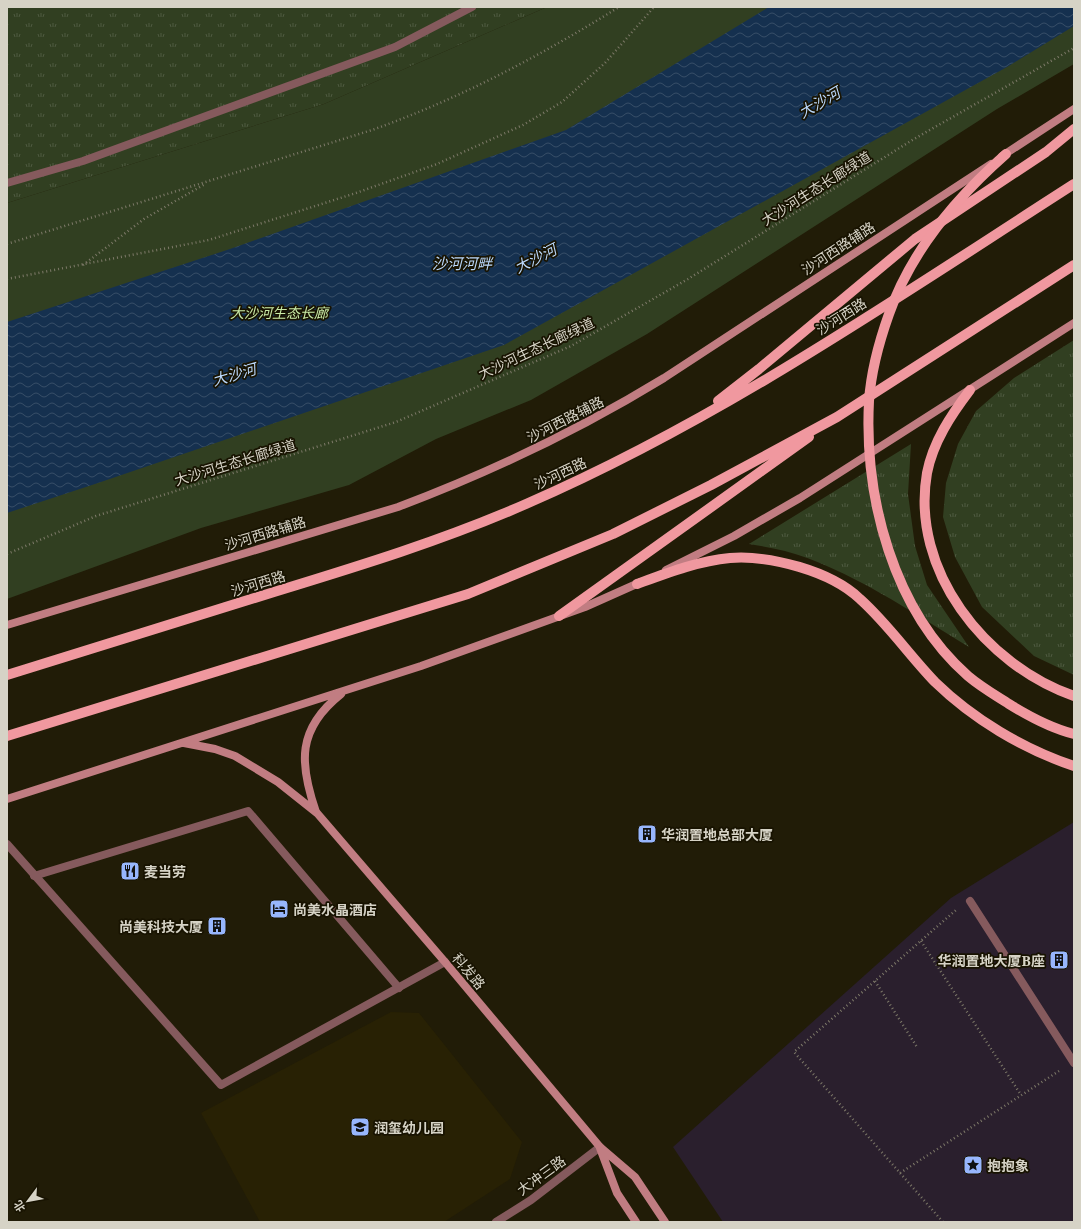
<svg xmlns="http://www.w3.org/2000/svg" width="1081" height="1229" font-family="'Noto Serif','Noto Sans SC',serif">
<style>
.commercial{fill:#2a1f2d}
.built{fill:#282104}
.grass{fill:url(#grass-tufts)}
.green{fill:#313f21}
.water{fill:url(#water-waves)}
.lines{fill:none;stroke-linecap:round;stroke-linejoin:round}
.path{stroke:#7e7a69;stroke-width:2.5;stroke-dasharray:1 3;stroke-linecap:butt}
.lane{stroke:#855a5d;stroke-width:8}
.street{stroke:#855a5d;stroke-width:8}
.secondary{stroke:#c17d82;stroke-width:8}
.primary{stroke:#f0989f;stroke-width:10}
.primary-bridge{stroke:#f0989f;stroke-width:10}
.labels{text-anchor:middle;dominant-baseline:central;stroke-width:3.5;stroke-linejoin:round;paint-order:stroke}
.street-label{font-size:14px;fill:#d6d3c6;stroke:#181301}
.park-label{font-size:14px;font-style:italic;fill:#caeba7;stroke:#181301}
.poi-label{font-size:14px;font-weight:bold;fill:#d6d3c6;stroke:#181301;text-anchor:start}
.water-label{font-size:15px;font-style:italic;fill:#bad7fa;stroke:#181301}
</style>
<defs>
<pattern id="grass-tufts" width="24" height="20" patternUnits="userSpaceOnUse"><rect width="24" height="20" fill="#313f21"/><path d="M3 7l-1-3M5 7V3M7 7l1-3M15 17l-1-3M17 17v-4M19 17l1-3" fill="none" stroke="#4e5a40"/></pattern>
<pattern id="water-waves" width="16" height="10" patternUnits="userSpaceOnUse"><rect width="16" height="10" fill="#15304f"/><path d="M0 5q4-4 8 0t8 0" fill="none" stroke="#364d67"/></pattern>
</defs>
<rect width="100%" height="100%" fill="#211c07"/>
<path class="commercial" d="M 1074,822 L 1074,1222 L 723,1222 L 673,1147 L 951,898 Z"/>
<path class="built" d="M 391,1012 L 419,1013 L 522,1142 L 510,1179 L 444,1222 L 260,1222 L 201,1113 Z"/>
<path class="grass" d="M 7,7 L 547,7 L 324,104 L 7,203 Z
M 1074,340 L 1074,675 L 1034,656 L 982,607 L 955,557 L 943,517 L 946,483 L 958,444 L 976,411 L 1014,378 Z
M 911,444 L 908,494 L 915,546 L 927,585 L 969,647 C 913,613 848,568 785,551 C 773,548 761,546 749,544 Z"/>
<path class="green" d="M 547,7 L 1074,7 L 1074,64 L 997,109 L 647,334 L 531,400 L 436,439 L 349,485 L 201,528 L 7,599 L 7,203 L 324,104 Z"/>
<path class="water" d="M 769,7 L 1074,7 L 1074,26 L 1007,67 L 504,345 L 95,484 L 7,513 L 7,322 L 230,249 L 566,130 Z"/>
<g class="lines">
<path class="path" d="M 7,244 L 372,130 C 459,99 540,56 619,7
M 83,265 L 144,219 L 205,184
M 7,279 L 209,240 L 356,193 L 437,164 L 523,125 L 562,102 L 605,63 L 654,7
M 7,554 L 96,516 L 396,422 L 571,346 L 688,279 L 914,139 L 1074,48
M 921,941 L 1021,1095
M 875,981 L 917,1047
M 900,1173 L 1059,1071
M 943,1222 L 794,1052 L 956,910"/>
<path class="lane" d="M 7,183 L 83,161 L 395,47 L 472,7
M 34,876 L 248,811 L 399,988"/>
<path class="street" d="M 7,844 L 221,1085 L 445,962
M 970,901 L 1074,1063
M 496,1222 L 531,1200 L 600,1147"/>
<path class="secondary" d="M 1002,156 L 1074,109
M 666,570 L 734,536 L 800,498 L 1074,323
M 7,625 L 398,507 C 491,472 579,430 664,378 L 991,164
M 184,743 L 215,749 L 235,756 L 278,782 L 317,813 L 445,962 L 600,1147 L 635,1177 L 665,1222
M 7,799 L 421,666 L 585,607 L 641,582
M 316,812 C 299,763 297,729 341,694
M 600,1148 L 617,1193 L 636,1222"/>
<path class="primary" d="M 970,390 C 951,415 933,442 927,473 C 910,570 985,665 1074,696
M 718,401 L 759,369 L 915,239 L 1046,152 L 1074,129
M 637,584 C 667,573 698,561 730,558 C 770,555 831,571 860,599 C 888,624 909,655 935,682 C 973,719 1023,749 1074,766
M 559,616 L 809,437
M 7,675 C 96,647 185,620 274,592 C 359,566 444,540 526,504 C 720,420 896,298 1074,184
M 7,736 L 468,594 L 613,534 L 711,485 L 837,417 L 1074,265"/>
<path class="primary-bridge" d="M 1006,154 C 956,198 911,251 889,314 C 879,342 871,372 869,401 C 864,498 893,610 968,676 C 981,687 995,695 1009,704 C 1030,717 1050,728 1074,734"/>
</g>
<defs>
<g id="building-square" transform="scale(1)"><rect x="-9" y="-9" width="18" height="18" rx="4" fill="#97b6fd" stroke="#181301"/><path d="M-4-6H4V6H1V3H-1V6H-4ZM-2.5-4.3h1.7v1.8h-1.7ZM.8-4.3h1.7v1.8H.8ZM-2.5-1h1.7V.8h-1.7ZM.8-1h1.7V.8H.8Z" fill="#111"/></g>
<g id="restaurant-square" transform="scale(1)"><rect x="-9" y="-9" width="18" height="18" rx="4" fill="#97b6fd" stroke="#181301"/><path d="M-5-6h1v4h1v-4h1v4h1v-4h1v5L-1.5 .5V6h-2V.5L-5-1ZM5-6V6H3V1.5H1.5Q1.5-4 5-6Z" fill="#111"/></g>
<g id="hotel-square" transform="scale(1)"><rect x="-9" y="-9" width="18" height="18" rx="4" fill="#97b6fd" stroke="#181301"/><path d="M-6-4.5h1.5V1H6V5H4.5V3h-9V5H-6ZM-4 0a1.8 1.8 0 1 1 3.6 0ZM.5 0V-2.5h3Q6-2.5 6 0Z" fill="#111"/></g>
<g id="school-square" transform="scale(1)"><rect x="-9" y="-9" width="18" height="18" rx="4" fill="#97b6fd" stroke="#181301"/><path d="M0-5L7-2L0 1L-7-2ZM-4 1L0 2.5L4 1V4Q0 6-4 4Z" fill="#111"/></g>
<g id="sight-square" transform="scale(1)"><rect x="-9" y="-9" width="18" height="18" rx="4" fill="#97b6fd" stroke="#181301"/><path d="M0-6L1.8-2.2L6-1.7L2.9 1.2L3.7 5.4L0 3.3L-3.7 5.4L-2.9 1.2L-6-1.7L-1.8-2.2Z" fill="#111"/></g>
</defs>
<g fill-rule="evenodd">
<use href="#building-square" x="647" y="834"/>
<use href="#restaurant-square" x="130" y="871"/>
<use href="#hotel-square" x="279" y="909"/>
<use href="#building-square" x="217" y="926"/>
<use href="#building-square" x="1059" y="960"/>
<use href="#school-square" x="360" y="1127"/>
<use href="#sight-square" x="973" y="1165"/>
</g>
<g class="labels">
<g class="street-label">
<text transform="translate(816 188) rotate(-32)">大沙河生态长廊绿道</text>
<text transform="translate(838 248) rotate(-33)">沙河西路辅路</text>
<text transform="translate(841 316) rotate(-32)">沙河西路</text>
<text transform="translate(536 348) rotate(-25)">大沙河生态长廊绿道</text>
<text transform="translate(565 419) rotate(-27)">沙河西路辅路</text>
<text transform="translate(235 462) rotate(-17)">大沙河生态长廊绿道</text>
<text transform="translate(560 473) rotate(-25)">沙河西路</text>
<text transform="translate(265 533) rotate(-17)">沙河西路辅路</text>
<text transform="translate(258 583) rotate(-17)">沙河西路</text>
<text transform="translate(469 971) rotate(50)">科发路</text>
<text transform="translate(541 1175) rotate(-36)">大冲三路</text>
</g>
<g class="park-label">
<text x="279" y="312">大沙河生态长廊</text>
</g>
<g class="poi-label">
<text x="661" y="834">华润置地总部大厦</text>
<text x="144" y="871">麦当劳</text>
<text x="293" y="909">尚美水晶酒店</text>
<text x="203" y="926" text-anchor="end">尚美科技大厦</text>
<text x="1045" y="960" text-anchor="end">华润置地大厦B座</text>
<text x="374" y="1127">润玺幼儿园</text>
<text x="987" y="1165">抱抱象</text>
</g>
<g class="water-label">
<text transform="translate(819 102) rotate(-30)">大沙河</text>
<text transform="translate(535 258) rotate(-27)">大沙河</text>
<text x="462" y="263">沙河河畔</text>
<text transform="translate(234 374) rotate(-16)">大沙河</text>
</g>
</g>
<rect width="1081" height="1229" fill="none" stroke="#d6d3c6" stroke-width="16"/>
<g transform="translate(28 1201) rotate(238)" stroke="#181301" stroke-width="3" paint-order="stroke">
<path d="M0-3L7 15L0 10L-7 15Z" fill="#d6d3c6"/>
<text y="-6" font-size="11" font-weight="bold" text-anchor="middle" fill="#d6d3c6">北</text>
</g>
</svg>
